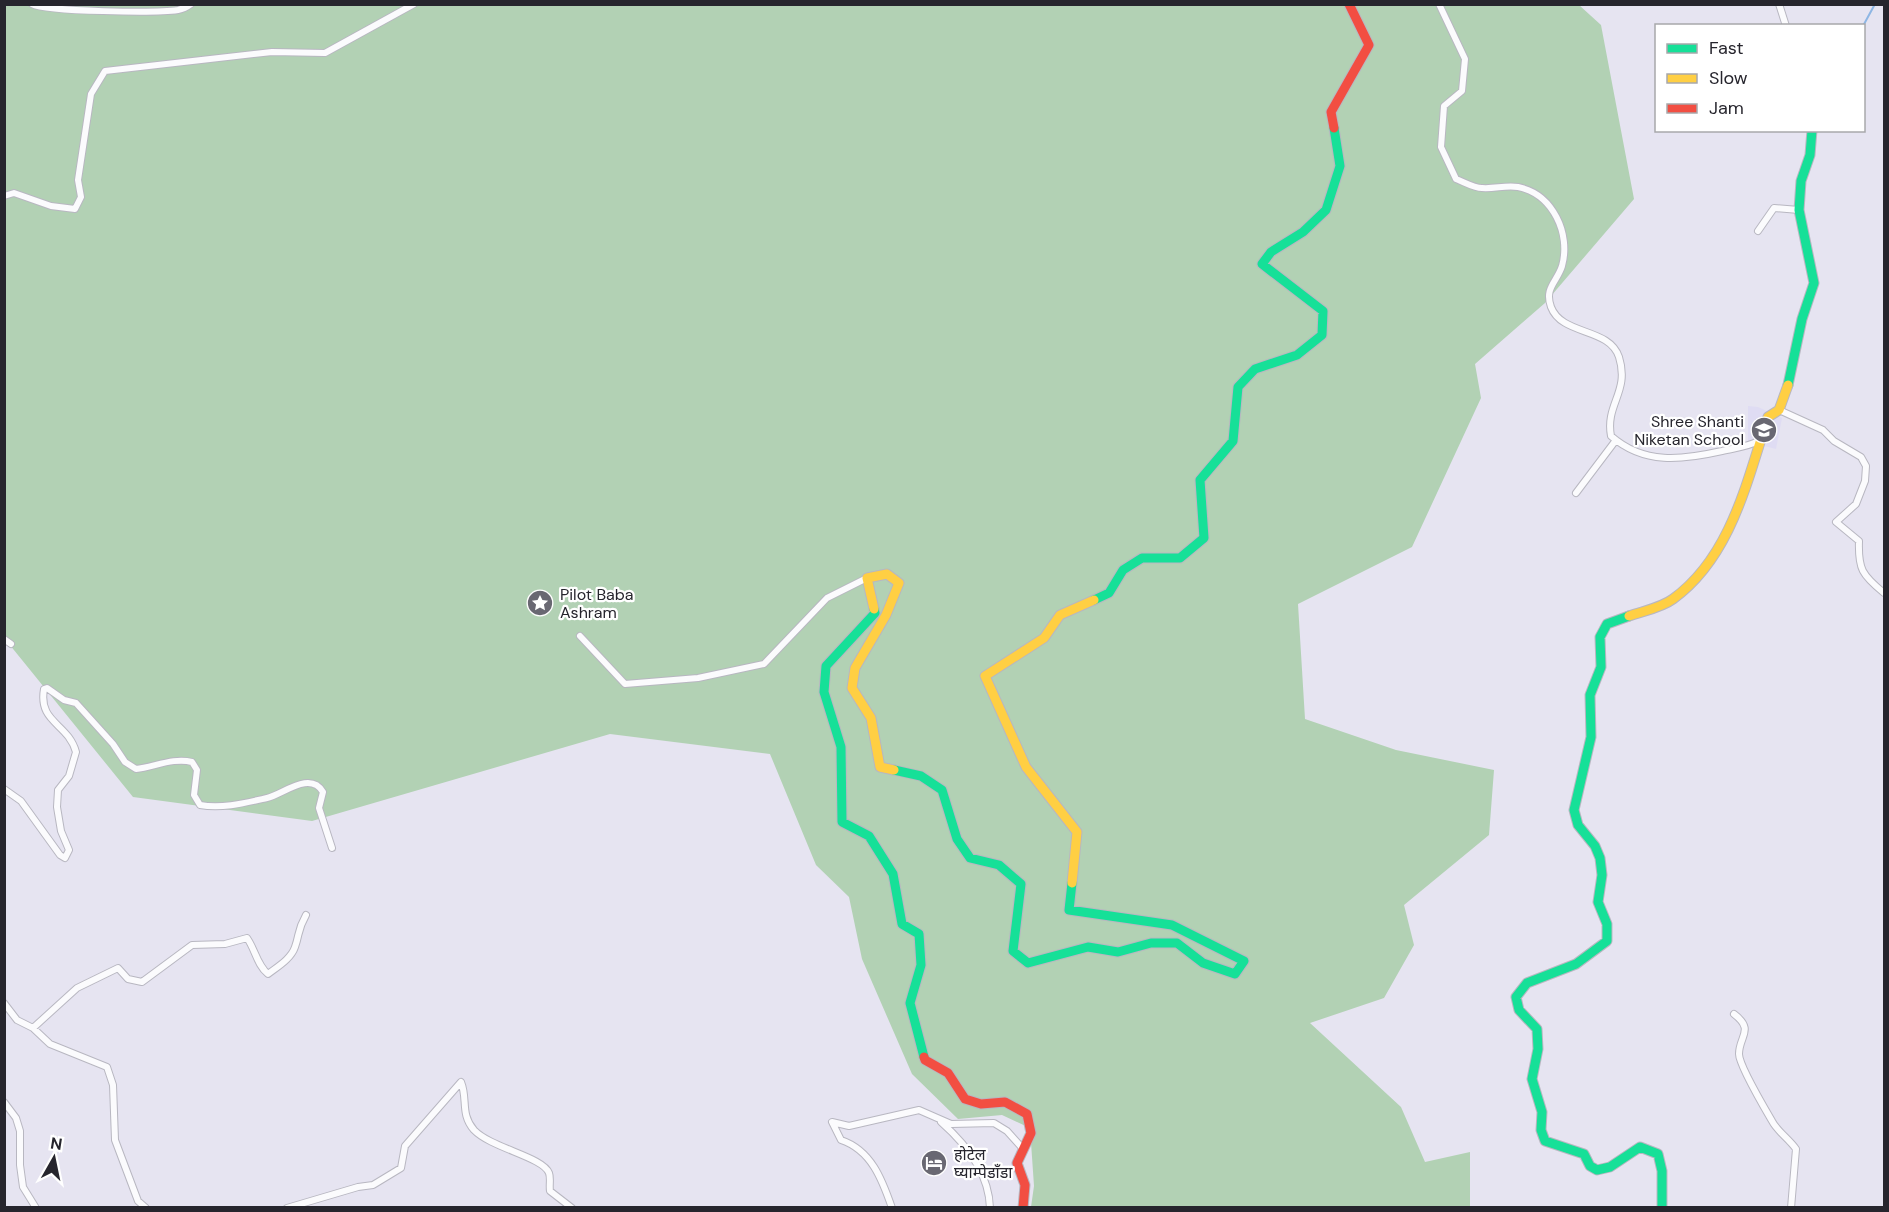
<svg xmlns="http://www.w3.org/2000/svg" width="1889" height="1212" font-family="'DM Sans','Noto Sans Devanagari',sans-serif">
<style>
.built{fill:#dfdcf3}
.forest{fill:#b2d1b4}
.lines{fill:none;stroke-linecap:round;stroke-linejoin:round}
.stream{stroke:#8eb6e4;stroke-width:2}
.street-casing{stroke:#b8b7c1;stroke-width:8}
.fast-casing{stroke:#b8b7c1;stroke-width:11}
.slow-casing{stroke:#b8b7c1;stroke-width:11}
.jam-casing{stroke:#b8b7c1;stroke-width:11}
.street{stroke:#fbfbfd;stroke-width:6}
.fast{stroke:#16e098;stroke-width:9}
.slow{stroke:#ffcf43;stroke-width:9}
.jam{stroke:#f24e42;stroke-width:9}
.labels{text-anchor:middle;dominant-baseline:central;stroke-width:4.5;stroke-linejoin:round;paint-order:stroke}
.poi-label{font-size:16px;fill:#26252d;stroke:#fff;text-anchor:start}
</style>
<rect width="100%" height="100%" fill="#e6e4f1"/>
<path class="built" d="M 1748,406 L 1758,407 L 1782,418 L 1776,449 L 1748,442 Z"/>
<path class="forest" d="M 4,5 L 1579,5 L 1601,25 L 1634,199 L 1545,303 L 1475,364 L 1481,398 L 1412,547 L 1298,604 L 1305,719 L 1396,750 L 1494,770 L 1489,835 L 1404,905 L 1414,945 L 1384,998 L 1310,1023 L 1401,1107 L 1425,1162 L 1470,1152 L 1470,1207 L 1031,1207 L 1034,1186 L 1030,1128 L 1002,1115 L 958,1119 L 912,1074 L 862,959 L 849,897 L 816,865 L 770,754 L 610,734 L 312,821 L 133,797 L 5,639 Z"/>
<g class="lines">
<path class="stream" d="M 1863,26 L 1875,4"/>
<g class="street-casing">
<path id="street" d="M 32,4 C 47,12 158,13 178,10 C 183,9 187,7 191,4
M 1439,4 L 1465,59 L 1462,91 L 1444,106 L 1441,147 L 1456,179 C 1464,182 1474,188 1482,188 C 1495,189 1505,185 1518,187 C 1553,194 1571,234 1562,266 C 1557,282 1544,288 1551,307 C 1562,336 1609,327 1619,357 C 1630,392 1605,404 1611,436 C 1644,465 1682,460 1722,451 C 1734,448 1748,447 1758,441
M 1779,4 L 1786,26
M 4,196 L 14,193 L 51,206 L 75,209 L 81,197 L 78,180 L 91,94 L 105,71 L 272,52 L 325,53 L 414,4
M 1758,231 L 1774,208 L 1799,210
M 1779,410 L 1823,430 L 1834,441 L 1861,457 L 1866,466 L 1865,481 L 1856,504 L 1836,522 L 1859,541 C 1858,569 1862,575 1884,593
M 1576,493 L 1616,440
M 580,636 L 625,684 L 698,678 L 764,664 L 827,598 L 867,578
M 4,639 L 11,644
M 4,789 L 21,801 L 60,855 L 65,858 L 69,850 L 61,831 L 57,807 L 58,790 L 69,776 L 76,752 C 68,723 38,723 44,689 L 47,688 L 64,700 L 76,703 L 113,744 L 125,762 L 136,769 C 154,767 174,757 192,762 L 197,770 L 194,795 L 200,805 C 222,809 245,803 267,798 C 282,795 310,770 323,792 L 319,808 L 332,848
M 4,1003 L 17,1020 L 33,1028 L 50,1044 L 107,1067 L 113,1085 L 115,1140 L 138,1201 L 146,1208
M 1734,1014 C 1755,1030 1739,1036 1739,1054 C 1739,1065 1765,1109 1772,1121 C 1777,1131 1789,1139 1796,1149 L 1791,1208
M 33,1028 L 77,988 L 118,968 L 128,979 L 142,982 L 192,945 L 225,944 L 247,938 C 255,949 257,965 268,974 C 277,967 291,959 295,947 C 300,933 297,931 306,915
M 4,1102 L 16,1118 L 20,1131 L 20,1165 L 23,1187 L 36,1208
M 941,1122 C 966,1144 989,1174 990,1208
M 287,1208 L 358,1187 L 373,1185 L 401,1168 L 405,1146 L 461,1082 C 468,1099 460,1114 474,1130 C 491,1148 543,1157 549,1173 C 551,1178 549,1186 550,1191 L 572,1208
M 892,1208 C 882,1179 871,1150 841,1140 L 832,1122 L 849,1126 L 919,1110 L 951,1124 L 994,1123 L 1007,1131 L 1024,1150"/>
</g>
<g class="fast-casing">
<path id="fast" d="M 1788,385 L 1802,319 L 1814,283 L 1799,210 L 1801,181 L 1810,155 L 1812,130
M 1094,600 L 1109,593 L 1123,570 L 1142,558 L 1180,558 L 1204,538 L 1200,480 L 1233,441 L 1238,387 L 1255,369 L 1297,355 L 1322,335 L 1323,311 L 1262,264 L 1271,252 L 1303,232 L 1326,210 L 1340,166 L 1334,128
M 874,609 L 875,613 L 826,666 L 824,692 L 841,747 L 842,822 L 869,836 L 893,874 L 902,924 L 919,934 L 921,965 L 910,1003 L 924,1057
M 1629,616 L 1607,624 L 1600,637 L 1601,667 L 1590,695 L 1591,737 L 1574,810 L 1578,825 L 1595,846 L 1600,858 L 1602,875 L 1598,902 L 1607,924 L 1607,941 L 1576,964 L 1527,983 L 1516,997 L 1519,1010 L 1537,1029 L 1538,1049 L 1532,1079 L 1542,1112 L 1541,1130 L 1545,1141 L 1584,1154 L 1590,1166 L 1597,1170 L 1610,1167 L 1640,1147 L 1658,1154 L 1662,1171 L 1662,1208
M 894,770 L 921,776 L 942,790 L 957,839 L 970,858 L 999,865 L 1021,884 L 1013,951 L 1028,963 L 1088,947 L 1118,952 L 1151,943 L 1177,943 L 1203,963 L 1235,974 L 1244,961 L 1172,925 L 1069,910 L 1072,883"/>
</g>
<g class="slow-casing">
<path id="slow" d="M 874,609 L 867,578 L 887,574 L 899,583 L 886,615 L 855,668 L 852,688 L 871,718 L 880,767 L 894,770
M 1629,616 C 1643,611 1661,608 1673,599 C 1731,557 1747,481 1768,417 L 1779,410 L 1788,385
M 1072,883 L 1077,832 L 1026,767 L 985,676 L 1044,638 L 1060,615 L 1094,600"/>
</g>
<g class="jam-casing">
<path id="jam" d="M 1334,128 L 1331,112 L 1369,45 L 1349,4
M 924,1057 L 925,1060 L 948,1073 L 965,1099 L 981,1104 L 1005,1102 L 1027,1114 L 1031,1133 L 1017,1163 L 1025,1185 L 1023,1208"/>
</g>
<use href="#street" class="street"/>
<use href="#fast" class="fast"/>
<use href="#slow" class="slow"/>
<use href="#jam" class="jam"/>
</g>
<defs>
<g id="school-disc" transform="scale(1.35)"><circle r="9.5" fill="#696872" stroke="#fff"/><path d="M0-5L7-2L0 1L-7-2ZM-4 1L0 2.5L4 1V4Q0 6-4 4Z" fill="#fff"/></g>
<g id="sight-disc" transform="scale(1.35)"><circle r="9.5" fill="#696872" stroke="#fff"/><path d="M0-6L1.8-2.2L6-1.7L2.9 1.2L3.7 5.4L0 3.3L-3.7 5.4L-2.9 1.2L-6-1.7L-1.8-2.2Z" fill="#fff"/></g>
<g id="hotel-disc" transform="scale(1.35)"><circle r="9.5" fill="#696872" stroke="#fff"/><path d="M-6-4.5h1.5V1H6V5H4.5V3h-9V5H-6ZM-4 0a1.8 1.8 0 1 1 3.6 0ZM.5 0V-2.5h3Q6-2.5 6 0Z" fill="#fff"/></g>
</defs>
<g fill-rule="evenodd">
<use href="#school-disc" x="1764" y="430"/>
<use href="#sight-disc" x="540" y="603"/>
<use href="#hotel-disc" x="934" y="1163"/>
</g>
<g class="labels">
<g class="poi-label">
<text x="1744" y="421" text-anchor="end">Shree Shanti<tspan x="1744" dy="18">Niketan School</tspan></text>
<text x="560" y="594">Pilot Baba<tspan x="560" dy="18">Ashram</tspan></text>
<text x="954" y="1154">होटेल<tspan x="954" dy="18">घ्याम्पेडाँडा</tspan></text>
</g>
</g>
<rect width="1889" height="1212" fill="none" stroke="#26252d" stroke-width="12"/>
<rect x="1655" y="24" width="210" height="108" fill="#ffffff" stroke="#a8a8ab" stroke-width="1.5"/>
<rect x="1667" y="44" width="30" height="9" fill="#16e098" stroke="#a8a8ab" stroke-width="1.5"/>
<text x="1709" y="54" font-size="18" fill="#26252d">Fast</text>
<rect x="1667" y="74" width="30" height="9" fill="#ffcf43" stroke="#a8a8ab" stroke-width="1.5"/>
<text x="1709" y="84" font-size="18" fill="#26252d">Slow</text>
<rect x="1667" y="104" width="30" height="9" fill="#f24e42" stroke="#a8a8ab" stroke-width="1.5"/>
<text x="1709" y="114" font-size="18" fill="#26252d">Jam</text>
<g transform="translate(54 1158) rotate(9)" stroke="#ffffff" stroke-width="4.5" paint-order="stroke">
<path d="M0-4.5L10 22L0 15L-10 22Z" fill="#26252d"/>
<text y="-9" font-size="16" font-weight="bold" text-anchor="middle" fill="#26252d">N</text>
</g>
</svg>
